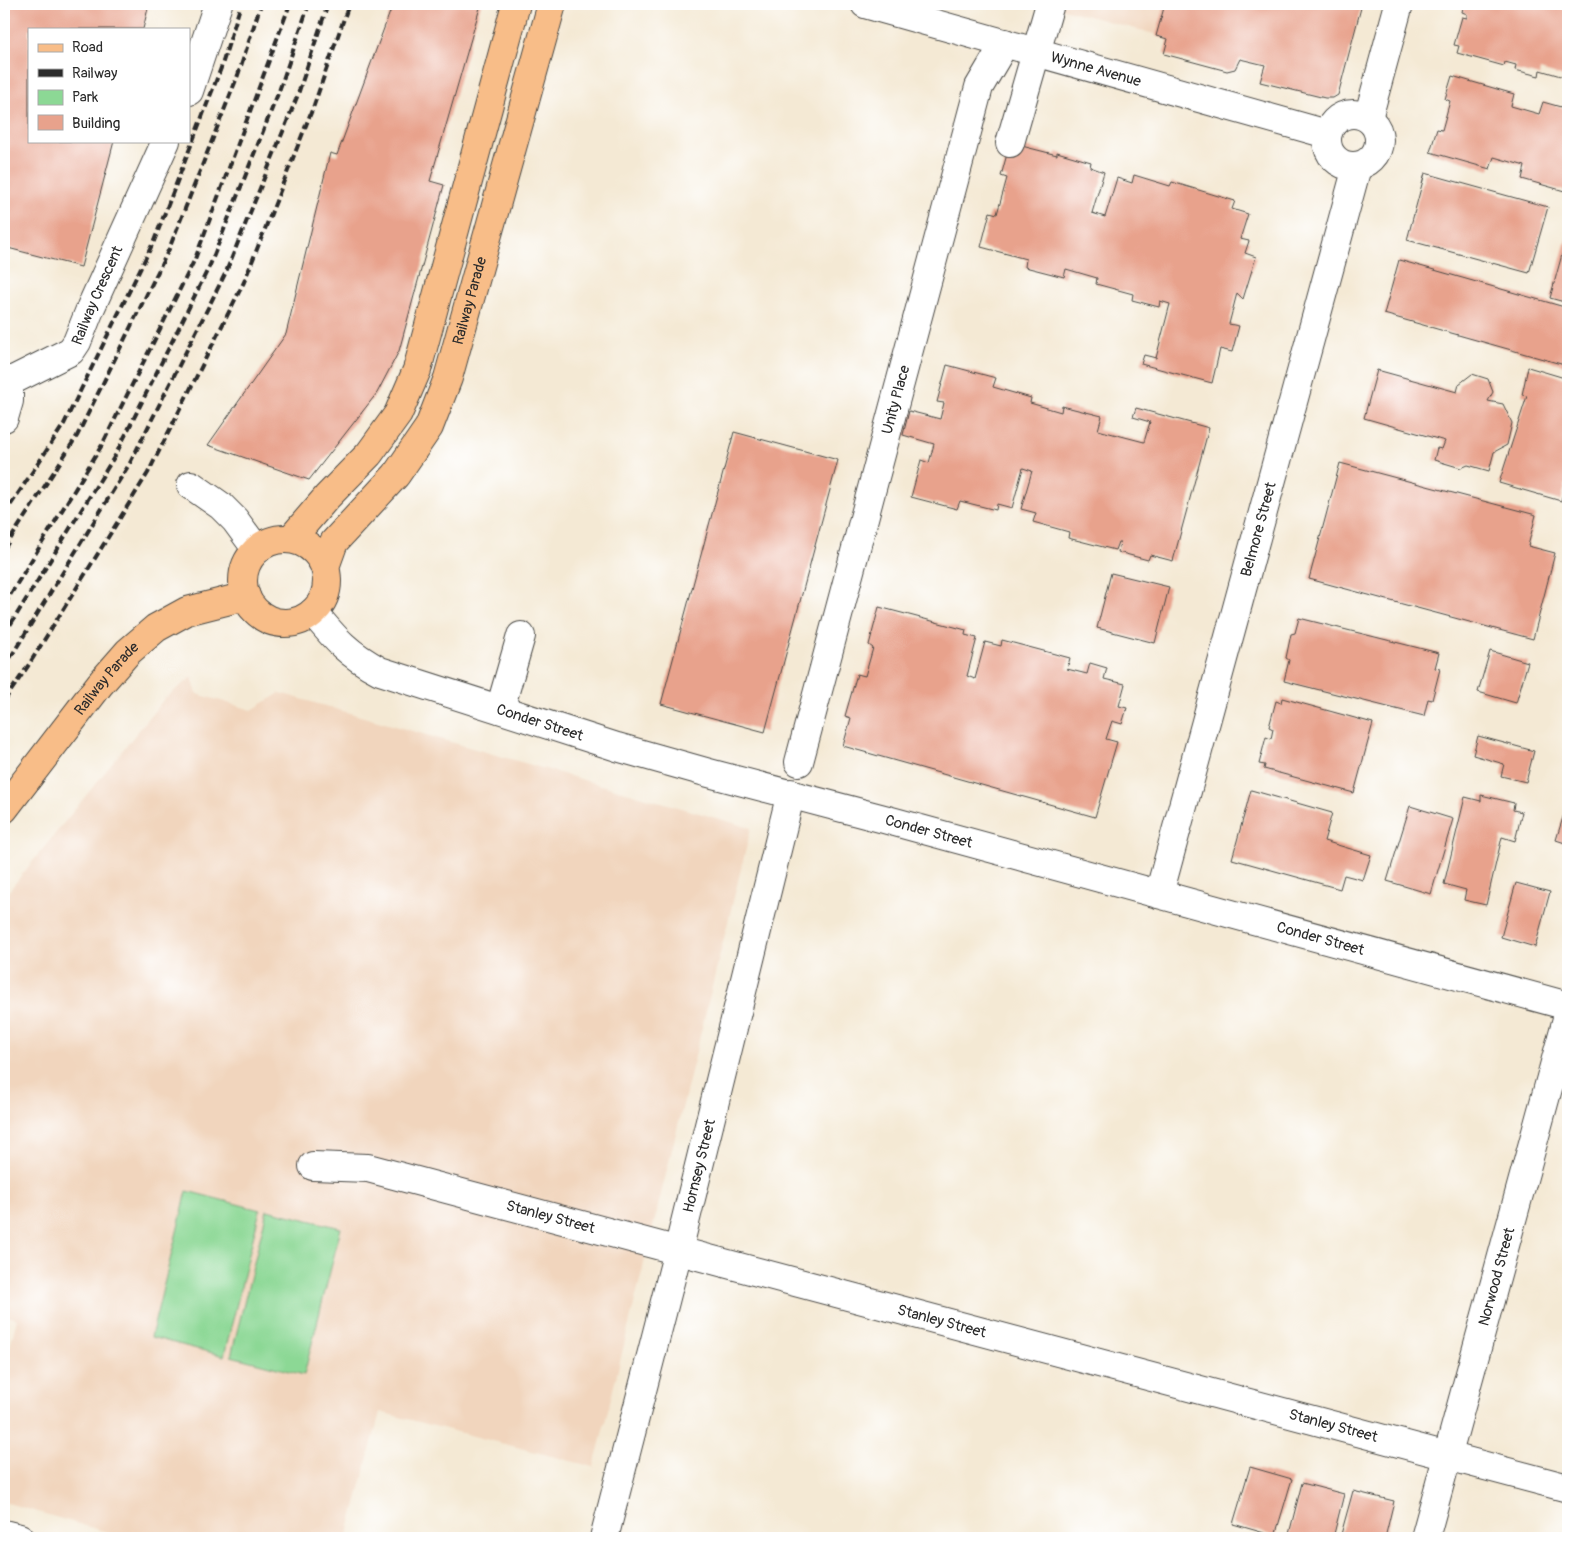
<svg xmlns="http://www.w3.org/2000/svg" width="1572" height="1542" font-family="Pangolin,sans-serif">
<style>
.built{fill:#f1d5bd}
.green{fill:#8cd895;stroke:#5c8260}
.building{fill:#e8a28c}
.lines{fill:none;stroke-linecap:round;stroke-linejoin:round}
.minor-casing{stroke:#494844;stroke-width:30}
.major-casing{stroke:#494844;stroke-width:30}
.minor{stroke:#fff;stroke-width:28}
.major{stroke:#f8bd88;stroke-width:28}
.rail{stroke:#2b2b2b;stroke-width:4;stroke-dasharray:8 4;stroke-linecap:butt}
.labels{text-anchor:middle;dominant-baseline:central;stroke-width:4;stroke-linejoin:round;paint-order:stroke}
.street-label{font-size:15px;fill:#2b2b2b;stroke:#fff}
</style>
<rect width="100%" height="100%" fill="#fff"/>
<filter id="ink" filterUnits="userSpaceOnUse"><feTurbulence type="fractalNoise" baseFrequency=".02" numOctaves="2"/><feDisplacementMap in="SourceGraphic" scale="10" xChannelSelector="R" yChannelSelector="G"/><feConvolveMatrix kernelMatrix="1 2 1 2 8 2 1 2 1" color-interpolation-filters="sRGB"/></filter>
<filter id="wash" filterUnits="userSpaceOnUse"><feTurbulence type="fractalNoise" baseFrequency=".0096" numOctaves="4" result="noise"/><feDisplacementMap in="SourceGraphic" scale="20" xChannelSelector="R" yChannelSelector="G"/><feGaussianBlur stdDeviation="1.12" result="paint"/><feColorMatrix in="noise" values="0 0 0 0 0 0 0 0 0 0 0 0 0 0 0 0 0 1.4 0 .05"/><feComposite in="paint" operator="in"/></filter>
<g filter="url(#wash)">
<rect width="100%" height="100%" fill="#f4e9d4"/>
<path class="built" d="M 1045,4 L 1346,4 L 1325,81 Z
M 192,677 L 197,694 L 252,710 L 280,693 L 751,828 L 594,1467 L 380,1412 L 347,1538 L 127,1538 L 4,1502 L 4,1370 L 17,1319 L 4,1315 L 4,897 L 164,699 Z"/>
<path class="green" d="M 187,1191 L 260,1210 L 224,1356 L 151,1337 Z
M 267,1210 L 341,1228 L 304,1375 L 231,1356 Z"/>
<g id="blocks">
<path class="building" d="M 4,4 L 149,4 L 143,29 L 29,29 L 29,141 L 114,141 L 81,267 L 4,247 Z
M 393,4 L 481,4 L 430,181 L 444,185 L 399,351 L 377,393 L 309,480 L 208,445 L 286,334 L 330,153 L 337,155 Z
M 1165,4 L 1362,4 L 1338,95 L 1333,98 L 1325,98 L 1260,82 L 1265,65 L 1240,59 L 1235,69 L 1227,71 L 1164,54 L 1168,39 L 1156,36 Z
M 1464,4 L 1547,4 L 1568,10 L 1568,84 L 1563,82 L 1564,77 L 1540,70 L 1539,76 L 1515,70 L 1516,65 L 1505,62 L 1504,66 L 1457,53 L 1459,46 L 1454,45 L 1462,17 L 1467,18 L 1467,14 L 1462,12 Z
M 1452,76 L 1514,94 L 1511,106 L 1539,114 L 1543,102 L 1568,109 L 1568,192 L 1522,179 L 1525,166 L 1494,157 L 1490,169 L 1430,152 L 1437,129 L 1442,130 L 1450,101 L 1445,99 Z
M 1010,143 L 1057,155 L 1057,152 L 1091,162 L 1090,167 L 1104,172 L 1092,213 L 1105,217 L 1117,178 L 1132,183 L 1134,175 L 1170,186 L 1172,182 L 1235,201 L 1232,209 L 1248,214 L 1240,239 L 1249,241 L 1245,253 L 1256,257 L 1243,299 L 1237,293 L 1229,324 L 1239,326 L 1232,352 L 1220,349 L 1212,383 L 1141,364 L 1144,355 L 1156,358 L 1170,304 L 1160,301 L 1159,307 L 1132,300 L 1133,294 L 1096,284 L 1097,278 L 1066,269 L 1064,277 L 1025,267 L 1026,259 L 981,247 L 990,212 L 997,214 L 1007,178 L 1001,176 Z
M 1425,173 L 1548,207 L 1529,273 L 1407,240 Z
M 1566,240 L 1568,240 L 1568,303 L 1550,298 Z
M 1399,260 L 1568,308 L 1568,366 L 1384,314 Z
M 947,365 L 996,378 L 993,387 L 1031,398 L 1030,403 L 1061,412 L 1062,406 L 1102,416 L 1098,430 L 1144,442 L 1150,422 L 1133,417 L 1136,408 L 1209,428 L 1173,561 L 1150,555 L 1148,560 L 1118,552 L 1120,542 L 1118,542 L 1115,550 L 1068,538 L 1069,532 L 1033,522 L 1036,513 L 1021,509 L 1032,471 L 1023,468 L 1012,508 L 997,504 L 996,510 L 960,501 L 957,509 L 911,497 L 921,460 L 929,463 L 934,444 L 903,435 L 909,411 L 940,419 L 944,403 L 937,402 Z
M 1528,367 L 1568,379 L 1568,476 L 1561,501 L 1499,483 L 1527,396 L 1522,395 Z
M 1377,370 L 1457,392 L 1459,384 L 1472,374 L 1488,379 L 1493,392 L 1488,401 L 1503,404 L 1512,423 L 1507,445 L 1494,452 L 1489,471 L 1468,465 L 1461,468 L 1434,460 L 1437,448 L 1442,449 L 1445,441 L 1364,418 Z
M 734,432 L 838,460 L 765,732 L 661,704 Z
M 1340,463 L 1536,515 L 1528,546 L 1555,553 L 1533,639 L 1309,579 Z
M 1111,573 L 1169,587 L 1155,643 L 1097,628 Z
M 879,607 L 966,630 L 965,635 L 977,638 L 967,676 L 975,679 L 985,642 L 1001,646 L 1002,640 L 1070,658 L 1067,669 L 1087,674 L 1090,663 L 1107,668 L 1104,679 L 1125,684 L 1119,706 L 1127,708 L 1122,724 L 1112,721 L 1106,739 L 1117,742 L 1095,817 L 843,746 L 851,718 L 845,716 L 857,674 L 865,676 L 873,648 L 869,645 Z
M 1299,618 L 1439,653 L 1435,668 L 1440,669 L 1432,700 L 1428,699 L 1424,716 L 1284,681 L 1289,660 L 1286,658 L 1291,634 L 1295,633 Z
M 1490,651 L 1528,662 L 1516,703 L 1478,692 Z
M 1282,698 L 1373,723 L 1354,793 L 1264,769 L 1265,765 L 1259,764 L 1266,737 L 1271,739 L 1273,729 L 1269,727 L 1276,701 L 1281,703 Z
M 1478,736 L 1534,751 L 1526,782 L 1501,776 L 1504,764 L 1473,755 Z
M 1251,790 L 1332,813 L 1324,841 L 1371,855 L 1363,880 L 1344,875 L 1340,889 L 1232,859 Z
M 1481,795 L 1514,803 L 1513,810 L 1522,812 L 1515,841 L 1502,837 L 1486,905 L 1464,900 L 1466,890 L 1444,884 L 1465,797 L 1481,801 Z
M 1568,801 L 1568,844 L 1556,840 Z
M 1410,806 L 1453,819 L 1431,894 L 1387,881 Z
M 1516,883 L 1550,892 L 1535,947 L 1501,937 Z
M 1250,1467 L 1292,1479 L 1275,1536 L 1233,1524 Z
M 1302,1483 L 1344,1494 L 1333,1538 L 1288,1538 Z
M 1353,1491 L 1394,1501 L 1385,1538 L 1340,1538 Z"/>
</g>
</g>
<g filter="url(#ink)">
<use href="#blocks" fill-opacity="0" stroke="#494844" stroke-width="1"/>
<g class="lines">
<g class="minor-casing">
<g id="minor">
<path id="s1" d="M 865,4 L 1327,134"/>
<path d="M 189,91 L 218,4"/>
<circle cx="1353" cy="140" r="26"/>
<path d="M 1368,118 L 1399,4"/>
<path d="M 1010,143 L 1050,4"/>
<path id="s2" d="M 9,382 L 71,351 L 77,342 L 91,307 L 166,141"/>
<path d="M 4,418 L 9,401 L 9,382"/>
<path d="M 191,485 L 221,506 L 235,520 L 257,550"/>
<path id="s3" d="M 313,612 C 336,640 348,654 380,671 L 617,747 L 709,773 L 884,819 L 1568,1006"/>
<path d="M 500,709 L 521,636"/>
<path id="s4" d="M 799,762 L 979,87 L 1005,43"/>
<path id="s5" d="M 1159,894 L 1357,167"/>
<path id="s6" d="M 313,1166 L 368,1168 L 1568,1488"/>
<path d="M 4,1534 L 20,1538"/>
<path id="s7" d="M 604,1538 L 678,1251 L 791,793"/>
<path id="s8" d="M 1425,1538 L 1568,1015"/>
</g>
</g>
<g class="major-casing">
<g id="major">
<path d="M 291,539 L 327,497 L 369,454 L 398,414 L 417,370 L 516,4"/>
<circle cx="285" cy="581" r="42"/>
<path id="s9" d="M 325,567 L 334,542 L 396,475 L 429,427 L 448,378 L 552,4"/>
<path id="s10" d="M 4,809 L 100,684 L 128,652 L 156,628 L 187,611 L 246,596"/>
</g>
</g>
<use href="#minor" class="minor"/>
<use href="#major" class="major"/>
<path class="rail" d="M 4,515 L 64,424 L 154,241 L 221,68 L 241,4
M 4,549 L 77,436 L 169,249 L 238,75 L 261,4
M 4,605 L 102,445 L 195,259 L 290,4
M 4,635 L 116,454 L 210,265 L 279,91 L 309,4
M 4,668 L 130,463 L 226,272 L 297,97 L 328,4
M 4,701 L 28,666 L 148,473 L 244,282 L 314,105 L 349,4"/>
</g>
</g>
<g class="labels">
<g class="street-label">
<text stroke="none"><textPath href="#s1" startOffset="240">Wynne Avenue</textPath></text>
<text stroke="none"><textPath href="#s2" startOffset="131">Railway Crescent</textPath></text>
<text stroke="none"><textPath href="#s9" startOffset="309">Railway Parade</textPath></text>
<text stroke="none"><textPath href="#s4" startOffset="375">Unity Place</textPath></text>
<text stroke="none"><textPath href="#s5" startOffset="378">Belmore Street</textPath></text>
<text stroke="none"><textPath href="#s10" startOffset="166">Railway Parade</textPath></text>
<text stroke="none"><textPath href="#s3" startOffset="258">Conder Street</textPath></text>
<text stroke="none"><textPath href="#s3" startOffset="662">Conder Street</textPath></text>
<text stroke="none"><textPath href="#s3" startOffset="1068">Conder Street</textPath></text>
<text stroke="none"><textPath href="#s7" startOffset="384">Hornsey Street</textPath></text>
<text stroke="none"><textPath href="#s6" startOffset="244">Stanley Street</textPath></text>
<text stroke="none"><textPath href="#s8" startOffset="271">Norwood Street</textPath></text>
<text stroke="none"><textPath href="#s6" startOffset="649">Stanley Street</textPath></text>
<text stroke="none"><textPath href="#s6" startOffset="1054">Stanley Street</textPath></text>
</g>
</g>
<rect width="1572" height="1542" fill="none" stroke="#fff" stroke-width="20"/>
<rect x="28" y="28" width="162" height="115" fill="#ffffff" stroke="#aaaaaa"/>
<rect x="38" y="44" width="25" height="8" fill="#f8bd88" stroke="#aaaaaa"/>
<text x="72" y="52" font-size="15" fill="#2b2b2b">Road</text>
<rect x="38" y="69" width="25" height="8" fill="#2b2b2b" stroke="#aaaaaa"/>
<text x="72" y="78" font-size="15" fill="#2b2b2b">Railway</text>
<rect x="38" y="90" width="25" height="15" fill="#8cd895" stroke="#aaaaaa"/>
<text x="72" y="102" font-size="15" fill="#2b2b2b">Park</text>
<rect x="38" y="115" width="25" height="15" fill="#e8a28c" stroke="#aaaaaa"/>
<text x="72" y="128" font-size="15" fill="#2b2b2b">Building</text>
</svg>
